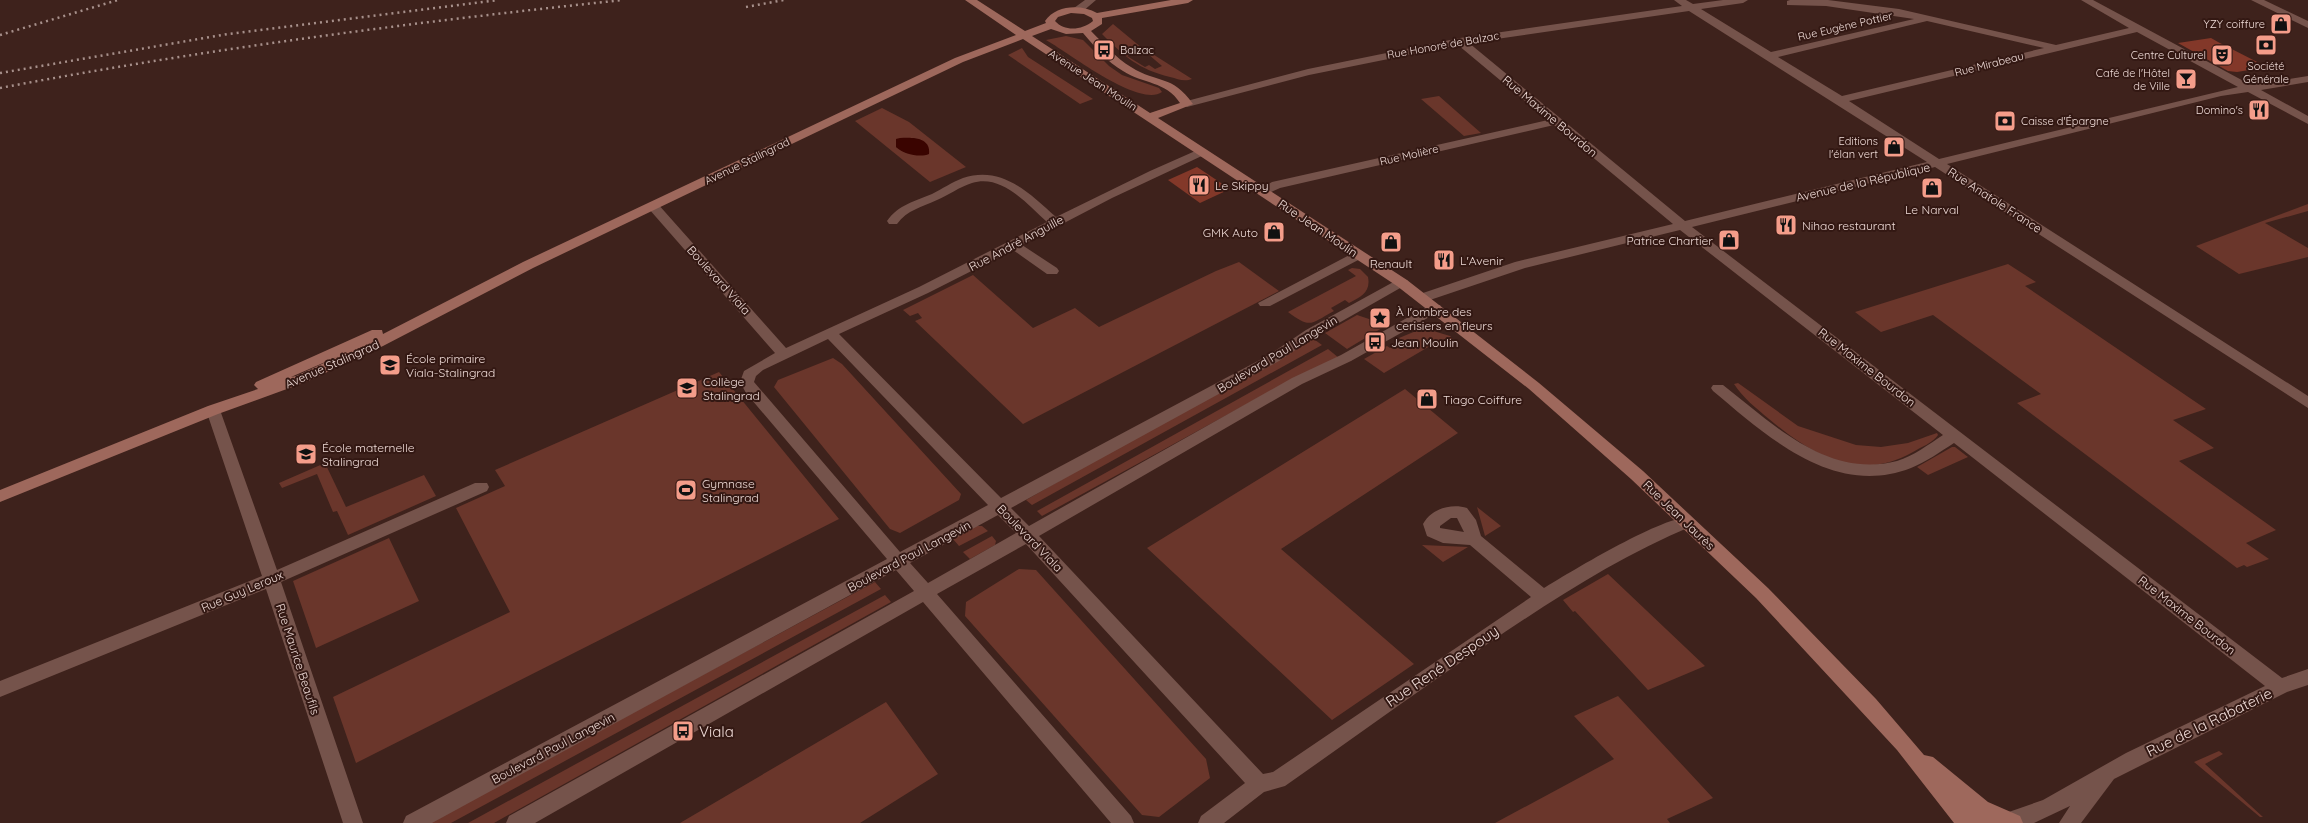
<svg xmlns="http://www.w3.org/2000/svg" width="2308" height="823" font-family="Quicksand,sans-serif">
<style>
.green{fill:#6a362b;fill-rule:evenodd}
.water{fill:#3a0400}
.building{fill:#833829}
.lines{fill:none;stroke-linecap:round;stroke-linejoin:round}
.street{fill:#75534b;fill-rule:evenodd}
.secondary{fill:#9e685c;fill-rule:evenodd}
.rail{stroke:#a7908b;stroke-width:2.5;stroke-dasharray:2 4;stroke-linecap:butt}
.labels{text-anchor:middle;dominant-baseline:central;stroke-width:4;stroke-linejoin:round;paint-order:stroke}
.far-poi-label{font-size:11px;fill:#eedad6;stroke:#331813;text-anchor:end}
.far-street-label{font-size:11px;fill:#eedad6;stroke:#331813}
.street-label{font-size:12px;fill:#eedad6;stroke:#331813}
.poi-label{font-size:12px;fill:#eedad6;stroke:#331813;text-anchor:start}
.near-street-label{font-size:15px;fill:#eedad6;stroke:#331813}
.near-poi-label{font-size:15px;fill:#eedad6;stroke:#331813;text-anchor:start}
</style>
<rect width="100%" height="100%" fill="#3e221c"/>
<path class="green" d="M 1113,24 L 1142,48 L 1141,51 L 1127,56 L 1145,67 L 1149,65 L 1155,69 L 1162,66 L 1148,54 L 1151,53 L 1192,79 C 1184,82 1178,79 1170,77 C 1138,69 1125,57 1102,34 Z
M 1066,36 L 1083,40 L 1109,66 L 1122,75 L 1159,88 L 1162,92 C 1139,108 1069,53 1046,40 Z
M 1022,48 L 1028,57 L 1093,99 L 1080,104 L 1008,55 Z
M 1439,96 L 1481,133 L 1464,136 L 1421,99 Z
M 882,108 L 909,122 L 966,167 L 930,182 L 855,121 ZM 913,138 L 921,140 L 924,155 L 906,153 L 896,147 L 896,139 Z
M 2308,204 L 2308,211 L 2265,223 L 2308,248 L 2308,257 L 2239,274 L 2196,246 Z
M 1239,262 L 1279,291 L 1023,424 L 915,321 L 922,318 L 918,313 L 910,316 L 903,310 L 973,275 L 1033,328 L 1075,308 L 1099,327 L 1216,271 Z
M 2008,264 L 2036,282 L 2025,286 L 2206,409 L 2173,420 L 2214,448 L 2179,461 L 2276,530 L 2246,543 L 2269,559 L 2247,567 L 2244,565 L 2237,568 L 2017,403 L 2041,394 L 1933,315 L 1881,332 L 1855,312 Z
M 1352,268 L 1360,269 L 1368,277 C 1371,292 1361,297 1349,303 L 1345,300 L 1331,308 L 1334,311 C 1310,324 1311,329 1288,312 L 1356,276 L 1348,270 Z
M 1357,315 L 1375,321 L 1382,328 L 1347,349 L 1325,333 Z
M 1430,330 L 1450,336 L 1457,343 L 1452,346 L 1442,339 L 1384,373 L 1364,359 L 1387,346 L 1390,348 L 1403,341 L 1399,338 L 1416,331 Z
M 1311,337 L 1322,345 L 1032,505 L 1026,500 Z
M 1328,349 L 1339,358 L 1287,382 L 1042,516 L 1037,511 Z
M 833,358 L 842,364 L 961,494 L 959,500 L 900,533 L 890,529 L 774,387 L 778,380 Z
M 719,372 L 839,519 L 356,763 L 333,697 L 510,612 L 456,508 L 505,486 L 495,470 Z
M 1738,383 L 1798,426 L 1856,445 L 1881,447 L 1908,443 L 1937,433 L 1938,435 C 1933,443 1921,447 1913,452 C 1859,483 1812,455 1769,419 C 1756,408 1743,398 1734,384 Z
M 1405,389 L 1458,433 L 1281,549 L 1414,664 L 1332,720 L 1147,548 Z
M 1952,447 L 1955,447 L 1968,457 L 1928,475 L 1917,467 Z
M 325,463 L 346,507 L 424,475 L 436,496 L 348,535 L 337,511 L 333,512 L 317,474 L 282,488 L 279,483 Z
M 1477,507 L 1501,526 L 1485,536 Z
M 975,526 L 982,526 L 988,531 L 959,546 L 953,539 Z
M 992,536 L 996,541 L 995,545 L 970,559 L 963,552 Z
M 389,538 L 419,601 L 316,648 L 293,581 Z
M 1422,545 L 1468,547 L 1443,562 Z
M 1019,569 L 1036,570 L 1206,759 L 1210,778 L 1159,817 L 1142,815 L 965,616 L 966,602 Z
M 1608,574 L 1705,666 L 1648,690 L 1575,611 L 1573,612 L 1563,600 Z
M 875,582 L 881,589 L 451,823 L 428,823 Z
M 885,595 L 891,602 L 494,823 L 468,823 Z
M 1618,696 L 1713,798 L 1667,819 L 1670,823 L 1495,823 L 1614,759 L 1574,716 Z
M 886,702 L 938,774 L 860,823 L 680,823 Z
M 2219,751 L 2223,754 L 2205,764 L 2263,817 L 2260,817 L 2194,762 Z"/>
<path class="water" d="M 900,138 C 912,137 931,137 929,154 C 920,158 903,154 896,147 L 896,139 Z"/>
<path class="building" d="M 2211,38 L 2218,42 L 2267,67 L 2237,72 L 2228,71 L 2178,43 Z
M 1197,167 L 1230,189 L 1200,203 L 1168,180 Z"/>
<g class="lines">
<path class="street" d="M 1085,0 L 1096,0 L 1082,12 L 1074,12 L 1074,8 Z
M 1674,0 L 1686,0 L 1693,4 L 1723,0 L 1748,0 L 1743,3 L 1701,9 L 1771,52 L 1914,19 L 1826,6 L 1787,5 L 1787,1 L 1790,0 L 1828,0 L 1899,9 L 2056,45 L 2129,28 L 2081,0 L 2093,0 L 2251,85 L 2308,76 L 2308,82 L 2261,90 L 2308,116 L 2308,124 L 2248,92 L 2221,96 L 1947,164 L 2308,396 L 2308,408 L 1935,167 L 1692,227 L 2282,678 L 2308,669 L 2308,685 L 2287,692 L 2114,779 L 2081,823 L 2059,823 L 2070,806 L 2034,823 L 2001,823 L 2003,814 L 2043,800 L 2126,753 L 2265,686 L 1954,443 C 1940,452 1926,462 1911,468 C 1834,498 1768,437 1713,391 L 1711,388 L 1713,385 L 1723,385 C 1773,424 1828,479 1897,461 C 1914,456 1929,444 1943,435 L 1680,230 L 1525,268 L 1427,301 L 1417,301 L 1415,298 L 1417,295 L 1515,262 L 1673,224 L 1554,125 L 1280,188 L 1267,194 L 1259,194 L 1257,191 L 1272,182 L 1548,120 L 1458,45 L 1309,75 L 1187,107 L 1181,104 L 1183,102 L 1308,69 L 1460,38 L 1682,6 ZM 1689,11 L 1927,162 L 1685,221 L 1469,43 ZM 1927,21 L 2044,48 L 1842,96 L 1778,57 ZM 2137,32 L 2238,87 L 1939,159 L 1849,101 Z
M 2251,0 L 2264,0 L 2308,21 L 2308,28 Z
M 1202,148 L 1206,150 L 1206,154 L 1112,198 L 1022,245 L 1057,268 L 1059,271 L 1057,274 L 1047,274 L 1013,250 L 928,293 L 839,334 L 1001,498 L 1269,355 L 1306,330 L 1397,280 L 1407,280 L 1409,283 L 1316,336 L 1279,361 L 1011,508 L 1029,526 L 1292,378 L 1341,355 L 1430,305 L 1440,305 L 1442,308 L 1440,311 L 1351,361 L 1302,384 L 1039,536 L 1263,774 L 1273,772 L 1531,597 L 1470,545 L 1443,543 L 1427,536 L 1423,524 C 1431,509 1451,503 1467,508 L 1476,520 L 1481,536 L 1544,588 C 1567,574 1670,511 1692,518 L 1694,522 L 1692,526 C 1618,557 1552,600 1486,645 C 1418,691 1352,739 1285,786 L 1264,792 L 1224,823 L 1198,823 L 1201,816 L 1245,783 L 1026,544 L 937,594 L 1131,816 L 1134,823 L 1111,823 L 923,602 L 535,823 L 506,823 L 509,816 L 914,591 L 896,570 L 432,823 L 403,823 L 406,816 L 887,559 L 746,393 L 740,382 L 744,371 L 775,353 L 649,209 L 647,206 L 649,203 L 657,203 L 786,348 L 919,287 L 1047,222 C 1026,203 1002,174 972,183 C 959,187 949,195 937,200 C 922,207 907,210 897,224 L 889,224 L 887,221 C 898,205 915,201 932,194 C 942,189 952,182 963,178 C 1002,165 1029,193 1056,217 L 1150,171 ZM 828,339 L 988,505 L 900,552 L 754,382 L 756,376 L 763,370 ZM 998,515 L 1016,533 L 928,583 L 910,563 ZM 1451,518 L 1457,518 L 1464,532 L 1440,528 L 1440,526 Z
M 1359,250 L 1366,254 L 1364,257 L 1270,306 L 1260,306 L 1258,303 Z
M 213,405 L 220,410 L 277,570 L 475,483 L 487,483 L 489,487 L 487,491 L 281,582 L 363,823 L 343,823 L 266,589 L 0,697 L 0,681 L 262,576 L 206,410 Z"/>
<path class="secondary" d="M 965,0 L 977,0 L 1025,31 L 1046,23 L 1045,21 C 1056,5 1081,4 1097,13 L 1171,0 L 1193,0 L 1188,3 L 1102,18 L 1102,24 L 1091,31 C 1104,44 1116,58 1131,67 C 1158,84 1172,74 1193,104 L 1158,118 L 1407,280 L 1539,383 L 1643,471 L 1768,588 L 1876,699 L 1924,755 L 1933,757 L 1988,802 L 2020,816 L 2023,823 L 1954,823 L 1897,750 L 1756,598 L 1631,479 L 1529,389 L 1397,286 L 1023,39 L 963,62 L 533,268 L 383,346 L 306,382 L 218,414 L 0,502 L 0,490 L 208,406 L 258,389 L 254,385 L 256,382 L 372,330 L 382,330 L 383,334 L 523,262 L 955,58 L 1016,35 ZM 1071,13 L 1084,14 L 1092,18 L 1093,21 C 1082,30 1065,32 1055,21 L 1058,17 ZM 1051,29 L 1066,34 L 1083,33 C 1095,47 1107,62 1123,71 C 1143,84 1166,81 1180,103 L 1150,113 L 1032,36 ZM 339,356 L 296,376 L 291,377 Z"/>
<path class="rail" d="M 746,7 L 784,0
M 0,35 L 118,0
M 0,73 L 228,34 L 498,0
M 0,88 C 206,49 414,22 623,0"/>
</g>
<defs>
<g id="shop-square" transform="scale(1.125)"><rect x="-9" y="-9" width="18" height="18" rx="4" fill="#f49d8a" stroke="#331813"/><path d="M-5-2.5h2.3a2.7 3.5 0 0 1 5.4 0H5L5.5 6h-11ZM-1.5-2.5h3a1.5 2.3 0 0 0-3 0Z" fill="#111"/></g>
<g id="bank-square" transform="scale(1.125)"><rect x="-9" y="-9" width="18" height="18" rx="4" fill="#f49d8a" stroke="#331813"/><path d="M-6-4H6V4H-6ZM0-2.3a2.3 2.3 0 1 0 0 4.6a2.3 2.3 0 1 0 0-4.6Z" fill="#111"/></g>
<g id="bus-square" transform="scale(1.125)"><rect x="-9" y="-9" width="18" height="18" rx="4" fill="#f49d8a" stroke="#331813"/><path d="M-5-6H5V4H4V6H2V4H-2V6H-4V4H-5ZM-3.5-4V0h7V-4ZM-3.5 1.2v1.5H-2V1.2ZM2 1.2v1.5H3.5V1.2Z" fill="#111"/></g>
<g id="theatre-square" transform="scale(1.125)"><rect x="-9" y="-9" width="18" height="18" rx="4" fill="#f49d8a" stroke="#331813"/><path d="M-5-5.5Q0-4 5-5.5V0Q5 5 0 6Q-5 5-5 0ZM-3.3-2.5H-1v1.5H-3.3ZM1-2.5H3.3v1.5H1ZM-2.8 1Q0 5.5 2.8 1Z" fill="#111"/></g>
<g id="bar-square" transform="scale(1.125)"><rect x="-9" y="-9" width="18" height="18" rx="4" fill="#f49d8a" stroke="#331813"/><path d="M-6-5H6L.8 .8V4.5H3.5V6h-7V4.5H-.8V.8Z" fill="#111"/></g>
<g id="restaurant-square" transform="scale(1.125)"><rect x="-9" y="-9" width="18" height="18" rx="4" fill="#f49d8a" stroke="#331813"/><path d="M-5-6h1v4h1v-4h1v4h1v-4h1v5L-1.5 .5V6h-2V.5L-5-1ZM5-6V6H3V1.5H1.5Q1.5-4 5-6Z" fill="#111"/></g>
<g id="sight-square" transform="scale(1.125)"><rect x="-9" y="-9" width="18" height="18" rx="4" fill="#f49d8a" stroke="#331813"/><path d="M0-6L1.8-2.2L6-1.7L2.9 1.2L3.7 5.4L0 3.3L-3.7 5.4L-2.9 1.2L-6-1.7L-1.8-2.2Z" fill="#111"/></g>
<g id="school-square" transform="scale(1.125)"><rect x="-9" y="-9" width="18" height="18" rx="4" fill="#f49d8a" stroke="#331813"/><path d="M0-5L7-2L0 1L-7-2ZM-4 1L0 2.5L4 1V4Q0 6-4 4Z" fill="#111"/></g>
<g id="stadium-square" transform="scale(1.125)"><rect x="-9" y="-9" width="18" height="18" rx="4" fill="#f49d8a" stroke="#331813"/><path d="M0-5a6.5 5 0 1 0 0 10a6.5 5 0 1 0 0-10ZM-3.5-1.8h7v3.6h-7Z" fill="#111"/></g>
</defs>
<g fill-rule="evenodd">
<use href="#shop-square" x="2281" y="24"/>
<use href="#bank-square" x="2266" y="45"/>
<use href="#bus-square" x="1104" y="50"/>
<use href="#theatre-square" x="2222" y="55"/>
<use href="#bar-square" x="2186" y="79"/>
<use href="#restaurant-square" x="2259" y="110"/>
<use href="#bank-square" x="2005" y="121"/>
<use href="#shop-square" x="1894" y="147"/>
<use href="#restaurant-square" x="1199" y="185"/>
<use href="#shop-square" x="1932" y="188"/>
<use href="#restaurant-square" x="1786" y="225"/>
<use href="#shop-square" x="1274" y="232"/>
<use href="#shop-square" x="1729" y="240"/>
<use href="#shop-square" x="1391" y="242"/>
<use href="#restaurant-square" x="1444" y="260"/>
<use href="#sight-square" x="1380" y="318"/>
<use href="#bus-square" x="1375" y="342"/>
<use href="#school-square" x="390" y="365"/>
<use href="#school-square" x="687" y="388"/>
<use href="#shop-square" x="1427" y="399"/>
<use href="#school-square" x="306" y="454"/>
<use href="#stadium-square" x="686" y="490"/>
<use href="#bus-square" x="683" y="731"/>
</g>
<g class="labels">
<g class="far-poi-label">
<text x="2265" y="24">YZY coiffure</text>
<text x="1120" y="50" text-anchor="start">Balzac</text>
<text x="2206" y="55">Centre Culturel</text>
<text x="2266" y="66" text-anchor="middle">Société<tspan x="2266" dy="13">Générale</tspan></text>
<text x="2170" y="73">Café de l'Hôtel<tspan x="2170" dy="13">de Ville</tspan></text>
<text x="2243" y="110">Domino's</text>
<text x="2021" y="121" text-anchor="start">Caisse d'Épargne</text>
<text x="1878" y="141">Editions<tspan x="1878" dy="13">l'élan vert</tspan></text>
</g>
<g class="far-street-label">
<text transform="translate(1845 26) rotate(-13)">Rue Eugène Pottier</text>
<text transform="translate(1443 45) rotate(-10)">Rue Honoré de Balzac</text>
<text transform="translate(1989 64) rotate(-14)">Rue Mirabeau</text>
<text transform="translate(1093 80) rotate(33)">Avenue Jean Moulin</text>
<text transform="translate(1409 155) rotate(-13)">Rue Molière</text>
<text transform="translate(747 161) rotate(-26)">Avenue Stalingrad</text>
</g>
<g class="street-label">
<text transform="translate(1550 116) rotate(40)">Rue Maxime Bourdon</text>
<text transform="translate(1863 182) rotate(-13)">Avenue de la République</text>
<text transform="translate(1995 200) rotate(33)">Rue Anatole France</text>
<text transform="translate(1318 228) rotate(34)">Rue Jean Moulin</text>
<text transform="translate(1016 243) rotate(-28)">Rue André Anguille</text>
<text transform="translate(719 280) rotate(48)">Boulevard Viala</text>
<text transform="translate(1277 354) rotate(-31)">Boulevard Paul Langevin</text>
<text transform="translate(332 364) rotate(-24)">Avenue Stalingrad</text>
<text transform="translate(1867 367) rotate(38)">Rue Maxime Bourdon</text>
<text transform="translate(1679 515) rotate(44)">Rue Jean Jaurès</text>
<text transform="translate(1030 538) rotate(46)">Boulevard Viala</text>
<text transform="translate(909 556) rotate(-28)">Boulevard Paul Langevin</text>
<text transform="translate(242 591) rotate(-23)">Rue Guy Leroux</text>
<text transform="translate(2187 615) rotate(38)">Rue Maxime Bourdon</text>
<text transform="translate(298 659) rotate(72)">Rue Maurice Beaufils</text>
<text transform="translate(553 748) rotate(-28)">Boulevard Paul Langevin</text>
</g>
<g class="poi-label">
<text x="1215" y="185">Le Skippy</text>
<text x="1932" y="209" text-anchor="middle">Le Narval</text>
<text x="1802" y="225">Nihao restaurant</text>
<text x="1258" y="232" text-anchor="end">GMK Auto</text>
<text x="1713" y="240" text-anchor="end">Patrice Chartier</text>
<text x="1460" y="260">L'Avenir</text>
<text x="1391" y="263" text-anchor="middle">Renault</text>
<text x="1396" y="311">À l'ombre des<tspan x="1396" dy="14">cerisiers en fleurs</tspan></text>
<text x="1391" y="342">Jean Moulin</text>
<text x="406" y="358">École primaire<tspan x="406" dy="14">Viala-Stalingrad</tspan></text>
<text x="703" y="381">Collège<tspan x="703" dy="14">Stalingrad</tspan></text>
<text x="1443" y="399">Tiago Coiffure</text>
<text x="322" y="447">École maternelle<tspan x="322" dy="14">Stalingrad</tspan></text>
<text x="702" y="483">Gymnase<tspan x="702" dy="14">Stalingrad</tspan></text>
</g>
<g class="near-street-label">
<text transform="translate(1442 666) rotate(-34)">Rue René Despouy</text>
<text transform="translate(2209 722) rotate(-26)">Rue de la Rabaterie</text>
</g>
<g class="near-poi-label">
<text x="699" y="731">Viala</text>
</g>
</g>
</svg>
